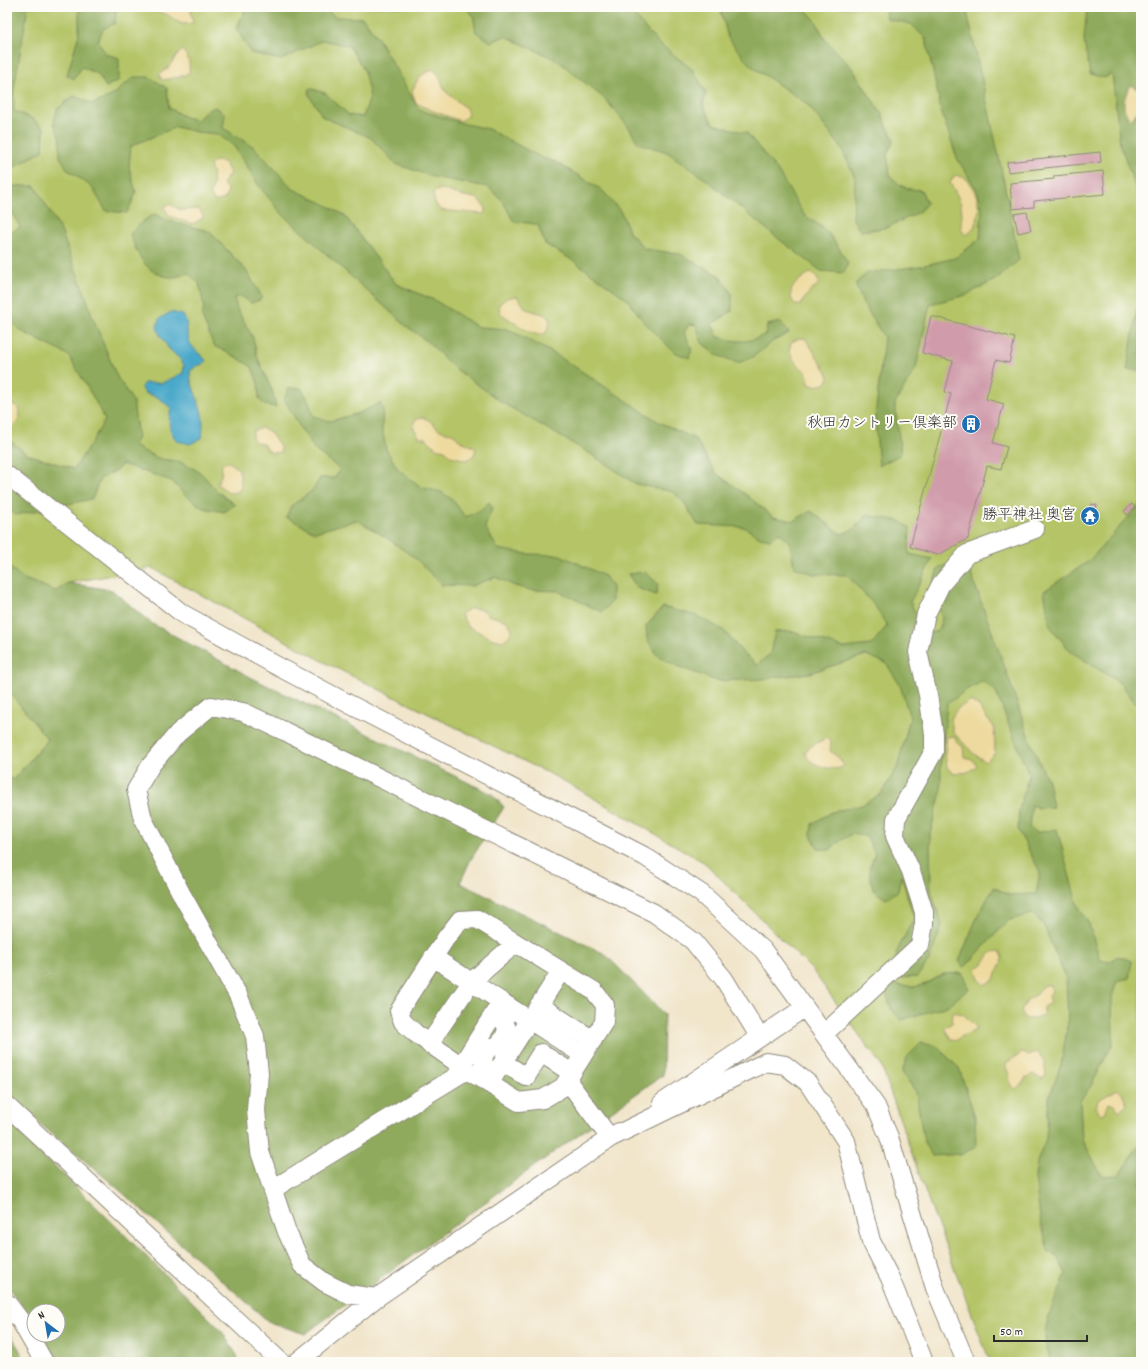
<svg xmlns="http://www.w3.org/2000/svg" width="1148" height="1369" font-family="Dekko,'Klee One',sans-serif">
<style>
.green{fill:#b4c466;stroke:#707848}
.forest{fill:#8faa5b;stroke:#5d6a43}
.sand{fill:#eeda9e;stroke:#8c8264}
.water{fill:#4aa8c9;stroke:#3a6a7a}
.building{fill:#d09cab}
.lines{fill:none;stroke-linecap:round;stroke-linejoin:round}
.minor-casing{stroke:#8e887a;stroke-width:20}
.minor{stroke:#fff;stroke-width:18}
.labels{text-anchor:middle;dominant-baseline:central;stroke-width:4;stroke-linejoin:round;paint-order:stroke}
.poi-label{font-size:15px;fill:#2b2b2b;stroke:#fdfcf7;text-anchor:end}
</style>
<rect width="100%" height="100%" fill="#fdfcf7"/>
<filter id="ink" filterUnits="userSpaceOnUse"><feTurbulence type="fractalNoise" baseFrequency=".025" numOctaves="2"/><feDisplacementMap in="SourceGraphic" scale="8" xChannelSelector="R" yChannelSelector="G"/><feConvolveMatrix kernelMatrix="1 2 1 2 8 2 1 2 1" color-interpolation-filters="sRGB"/></filter>
<filter id="wash" filterUnits="userSpaceOnUse"><feTurbulence type="fractalNoise" baseFrequency=".012" numOctaves="4" result="noise"/><feDisplacementMap in="SourceGraphic" scale="16" xChannelSelector="R" yChannelSelector="G"/><feGaussianBlur stdDeviation="0.9" result="paint"/><feColorMatrix in="noise" values="0 0 0 0 0 0 0 0 0 0 0 0 0 0 0 0 0 1.4 0 .05"/><feComposite in="paint" operator="in"/></filter>
<g filter="url(#wash)">
<rect width="100%" height="100%" fill="#f1e5ca"/>
<path class="green" d="M 7,7 L 1136,7 L 1141,20 L 1141,1362 L 990,1362 L 926,1194 L 881,1065 L 813,971 L 705,863 L 566,782 L 328,664 L 152,568 L 68,583 L 98,681 L 13,780 L 7,776 Z"/>
<path class="forest" d="M 7,7 L 28,7 L 14,88 L 14,111 L 33,119 L 44,128 L 43,151 L 7,171 Z
M 79,7 L 121,7 L 116,11 L 115,23 L 103,29 L 98,41 L 106,54 L 119,58 L 119,80 L 106,87 L 98,74 L 82,67 L 74,79 L 67,75 L 79,34 Z
M 247,7 L 321,7 L 336,17 L 363,18 L 379,40 L 419,110 L 465,124 L 488,129 L 542,158 L 556,162 L 602,190 L 621,212 L 630,233 L 645,249 L 680,254 L 720,276 L 732,294 L 732,311 L 712,324 L 718,337 C 738,342 747,344 766,334 L 767,325 L 781,322 L 789,333 L 773,341 L 753,357 L 738,363 L 717,355 L 702,343 L 696,325 L 689,324 L 684,333 L 692,348 L 689,358 L 674,352 L 644,322 L 627,299 L 574,261 L 545,244 L 538,225 L 529,223 L 514,222 L 502,200 L 488,187 L 433,177 L 396,164 L 371,138 L 323,117 L 309,95 L 309,88 L 325,93 L 349,115 L 363,117 L 370,97 L 364,70 L 349,46 L 323,40 L 281,60 L 251,53 L 236,28 Z
M 464,7 L 627,7 L 656,41 L 692,69 L 706,92 L 703,105 L 713,124 L 747,133 L 777,170 L 804,215 L 826,230 L 837,245 L 848,263 L 844,273 L 821,271 L 775,236 L 708,181 L 667,152 L 638,143 L 630,129 L 606,100 L 557,60 L 505,36 L 491,42 L 476,32 L 473,15 Z
M 720,7 L 803,7 L 816,21 L 824,38 L 852,68 L 881,113 L 894,140 L 887,154 L 890,176 L 899,184 L 909,189 L 921,190 L 927,203 L 919,212 L 886,228 L 860,231 L 853,219 L 855,178 L 841,147 L 807,104 L 750,65 L 728,38 Z
M 892,7 L 966,7 L 1000,162 L 1019,260 L 995,280 L 966,295 L 930,304 L 916,368 L 895,403 L 901,454 L 879,466 L 875,418 L 884,337 L 864,305 L 855,284 L 867,273 L 920,266 L 955,258 L 980,239 L 982,209 L 978,192 L 957,158 L 942,114 L 926,39 L 911,24 L 887,19 L 885,11 Z
M 1087,7 L 1141,7 L 1141,203 L 1120,144 L 1112,74 L 1104,78 L 1090,74 L 1084,41 Z
M 134,77 L 149,77 L 167,88 L 169,108 L 185,117 L 197,120 L 206,111 L 215,107 L 225,114 L 223,128 L 254,147 L 293,189 L 325,204 L 345,216 L 396,284 L 434,300 L 478,327 L 508,329 L 555,354 L 659,422 L 695,439 L 716,473 L 745,494 L 773,517 L 793,521 L 811,511 L 841,534 L 854,529 L 867,515 L 900,521 L 910,528 L 909,554 L 932,559 L 910,602 L 926,634 L 938,631 L 942,618 L 931,589 L 938,569 L 955,561 L 970,571 L 1005,668 L 1030,741 L 1048,781 L 1053,807 L 1039,808 L 1032,805 L 1029,827 L 1036,833 L 1057,829 L 1077,904 L 1089,924 L 1100,960 L 1109,962 L 1118,956 L 1132,961 L 1129,978 L 1117,981 L 1112,997 L 1113,1043 L 1091,1086 L 1080,1101 L 1082,1139 L 1102,1176 L 1119,1175 L 1141,1142 L 1141,1362 L 1051,1362 C 1049,1354 1045,1345 1045,1337 C 1044,1323 1060,1288 1066,1274 L 1058,1258 L 1048,1251 L 1040,1218 L 1035,1178 L 1037,1162 L 1046,1139 L 1049,1097 L 1061,1065 L 1068,1022 L 1066,979 L 1043,924 L 1032,914 L 1009,920 L 964,968 L 959,961 L 978,915 L 994,887 L 1009,895 L 1036,894 L 1040,872 L 1018,830 L 1019,810 L 1029,775 L 995,690 L 983,681 L 966,690 L 947,704 L 941,759 L 941,792 L 930,834 L 931,891 L 942,925 L 929,961 L 917,977 L 900,978 L 896,953 L 914,918 L 901,875 L 898,891 L 886,899 L 873,890 L 869,870 L 875,854 L 867,837 L 853,833 L 837,843 L 830,850 L 818,848 L 811,835 L 812,824 L 832,812 L 862,805 L 881,794 L 897,768 L 910,718 L 900,685 L 886,663 L 866,655 L 810,673 L 763,679 L 717,681 L 677,666 L 657,655 L 647,639 L 646,626 L 663,607 L 697,616 L 723,630 L 743,653 L 757,665 L 770,654 L 775,632 L 790,631 L 844,648 L 871,645 L 887,626 L 875,606 L 847,575 L 814,574 L 794,567 L 790,542 L 780,533 L 770,539 L 760,537 L 744,527 L 698,525 L 683,501 L 673,492 L 636,484 L 589,453 L 503,403 L 453,367 L 428,342 L 405,325 L 282,214 L 259,186 L 234,146 L 218,134 L 197,132 L 176,127 L 131,146 L 129,167 L 136,193 L 127,213 L 106,211 L 92,187 L 68,170 L 60,157 L 60,138 L 54,123 L 57,109 L 74,96 L 93,104 L 113,95 Z
M 14,186 L 35,186 L 61,231 L 87,299 L 92,316 L 117,377 L 133,401 L 138,438 L 133,446 L 160,459 L 178,461 L 200,472 L 217,491 L 235,505 L 224,512 L 203,508 L 184,494 L 172,481 L 122,464 L 117,470 L 100,479 L 92,499 L 16,515 L 7,509 L 7,438 L 27,454 L 74,469 L 90,445 L 105,420 L 92,395 L 68,355 L 21,331 L 7,317 L 7,235 L 20,227 L 7,205 L 7,201 Z
M 154,214 L 169,221 L 209,231 L 246,270 L 262,297 L 260,300 L 251,303 L 241,296 L 234,298 L 237,309 L 253,338 L 257,356 L 273,393 L 276,407 L 264,405 L 259,398 L 258,383 L 252,367 L 238,358 L 214,346 L 202,317 L 204,306 L 199,283 L 188,273 C 182,275 175,278 169,277 C 146,274 137,254 130,234 L 142,222 Z
M 1141,287 L 1141,370 L 1127,370 Z
M 289,388 L 301,388 L 308,399 L 313,416 L 330,421 L 359,413 L 380,403 L 383,409 L 382,428 L 386,449 L 398,469 L 421,487 L 441,492 L 453,500 L 465,517 L 479,511 L 489,502 L 492,508 L 485,527 L 498,549 L 527,554 L 560,555 L 605,576 L 612,587 L 612,602 L 602,612 L 558,591 L 530,590 L 515,586 L 495,577 L 472,586 L 442,585 L 416,559 L 384,536 L 357,520 L 315,532 L 286,517 L 291,506 L 313,490 L 320,478 L 335,478 L 340,469 L 316,451 L 301,429 L 284,399 Z
M 1141,503 L 1141,710 L 1120,683 L 1070,651 L 1050,626 L 1044,591 L 1089,561 Z
M 7,565 L 24,579 L 56,591 L 68,583 L 112,590 L 151,623 L 256,680 L 492,794 L 504,807 L 470,861 L 460,883 L 605,954 L 664,1014 L 663,1075 L 558,1149 L 305,1334 L 269,1322 L 108,1180 L 7,1097 L 7,776 L 13,780 L 48,740 L 7,689 Z
M 645,572 L 658,584 L 656,595 L 637,588 L 628,574 Z
M 962,973 L 969,989 L 947,1006 L 901,1020 L 891,1009 L 886,993 L 894,984 L 914,987 L 926,984 L 943,974 Z
M 921,1043 L 936,1046 L 959,1068 L 975,1117 L 976,1147 L 962,1154 L 932,1156 L 924,1143 L 916,1092 L 902,1072 L 907,1057 Z
M 7,1119 L 221,1330 L 238,1357 L 237,1362 L 55,1362 L 40,1335 L 58,1335 L 58,1311 L 34,1311 L 34,1325 L 25,1310 L 7,1286 Z
M 7,1327 L 26,1362 L 7,1362 Z"/>
<path class="sand" d="M 150,7 L 190,7 L 193,23 L 182,24 L 166,14 L 157,12 Z
M 182,50 C 189,57 190,64 189,73 L 179,77 L 162,80 L 159,74 L 167,69 L 175,58 Z
M 432,69 L 439,75 L 445,91 L 466,108 L 468,115 L 461,121 L 433,111 L 416,103 L 412,91 L 419,77 Z
M 1130,85 L 1138,89 L 1141,106 L 1131,120 C 1120,108 1124,99 1130,85 Z
M 215,161 L 224,162 L 230,173 L 223,184 L 228,190 L 226,198 L 219,201 L 214,201 L 210,194 C 215,184 214,176 210,166 Z
M 955,175 L 966,178 C 969,184 974,189 976,195 C 981,209 979,227 966,235 L 961,229 C 963,207 962,202 950,183 Z
M 441,189 L 463,196 L 477,198 L 486,208 L 484,214 L 440,210 L 435,203 L 433,193 Z
M 170,204 L 180,210 L 199,209 L 204,217 L 193,224 L 169,216 L 164,207 Z
M 810,273 L 815,275 L 819,282 C 814,291 811,289 808,294 C 805,298 803,301 800,305 L 795,305 C 784,290 797,281 810,273 Z
M 517,296 L 526,309 L 546,315 L 550,321 L 546,333 L 538,335 L 526,330 L 500,313 L 499,304 L 507,298 Z
M 805,338 L 827,372 L 829,378 L 825,384 L 814,386 L 809,384 C 808,373 806,372 798,365 C 794,362 792,356 789,351 L 791,343 L 797,339 Z
M 7,403 L 17,406 L 20,415 L 17,423 L 10,431 L 7,430 Z
M 422,417 C 437,422 433,432 453,433 L 459,440 L 476,448 L 474,455 L 467,460 L 450,456 L 445,450 L 436,448 L 426,438 L 420,438 L 413,427 L 415,420 Z
M 262,428 L 269,431 L 280,446 L 281,452 L 271,453 L 263,444 L 256,442 L 252,438 L 253,431 Z
M 229,462 L 239,469 L 241,486 L 238,492 L 230,493 L 217,484 L 221,476 L 222,463 Z
M 471,608 L 483,610 L 488,615 L 507,621 L 512,629 L 510,635 L 503,641 L 493,639 L 467,626 L 461,614 Z
M 970,701 L 979,706 L 988,720 L 994,727 L 995,753 L 986,762 L 974,754 L 953,732 L 951,719 L 957,709 Z
M 954,736 L 957,743 L 963,747 L 964,757 L 972,759 L 977,766 L 968,772 L 953,774 L 947,767 L 945,753 L 947,737 Z
M 826,738 L 831,742 L 830,751 L 840,759 L 844,766 C 836,772 819,767 811,761 C 808,760 807,756 805,753 L 811,746 Z
M 1000,951 L 1003,957 C 1001,965 996,971 994,980 L 984,985 L 979,980 L 976,968 C 979,966 983,965 984,962 C 991,954 988,952 1000,951 Z
M 1043,985 L 1050,985 L 1052,991 L 1048,997 L 1050,1003 L 1043,1007 L 1044,1014 C 1038,1019 1033,1019 1026,1019 L 1021,1012 L 1027,1000 L 1036,995 Z
M 953,1012 L 965,1015 C 968,1021 974,1023 977,1029 C 970,1034 962,1034 956,1041 L 951,1039 L 944,1028 L 952,1023 Z
M 1038,1052 L 1044,1061 L 1046,1075 L 1042,1079 L 1032,1074 L 1029,1077 L 1026,1077 L 1023,1083 L 1016,1089 L 1011,1086 C 1010,1083 1010,1080 1009,1076 C 1009,1071 1005,1069 1006,1063 L 1022,1053 L 1028,1055 Z
M 1118,1089 L 1123,1095 L 1127,1104 L 1119,1111 L 1115,1105 L 1109,1103 L 1105,1113 L 1100,1114 L 1096,1108 L 1098,1100 Z"/>
<path class="water" d="M 171,312 L 183,315 C 188,322 186,329 188,337 C 190,347 199,353 206,360 L 203,364 L 197,366 L 190,371 C 190,384 197,395 200,407 C 204,417 203,428 202,438 L 190,444 L 177,441 C 168,429 168,423 171,408 L 159,398 L 145,393 L 141,387 L 144,383 L 162,383 L 183,373 L 184,365 L 180,359 L 169,349 L 160,335 L 157,327 L 159,319 Z"/>
<g id="blocks">
<path class="building" d="M 1100,152 L 1101,162 L 1008,172 L 1007,162 Z
M 1103,171 L 1105,194 L 1034,201 L 1034,207 L 1012,209 L 1010,183 L 1054,179 L 1054,176 Z
M 1027,212 L 1031,230 L 1018,233 L 1014,214 Z
M 931,316 L 1015,338 L 1009,363 L 996,360 L 986,399 L 1004,404 L 993,443 L 1007,447 L 1001,469 L 987,466 L 968,539 L 938,555 L 910,547 L 951,394 L 945,392 L 953,361 L 922,353 Z
M 1092,504 L 1097,505 L 1095,511 L 1098,513 L 1094,523 L 1082,519 L 1086,508 L 1089,510 Z
M 1132,504 L 1135,508 L 1127,515 L 1124,511 Z"/>
</g>
</g>
<g filter="url(#ink)">
<use href="#blocks" fill-opacity="0" stroke="#8e887a" stroke-width="1"/>
<g class="lines">
<g class="minor-casing">
<path id="minor" d="M 7,475 L 183,614 L 279,667 L 349,704 L 644,856 L 702,894 L 763,950 L 876,1106 L 889,1137 L 935,1288 L 966,1362
M 477,919 L 594,991 L 605,1005 L 604,1022 L 563,1087 L 543,1099 L 519,1102 L 467,1070 L 415,1033 L 403,1022 L 399,1011 L 446,938 L 460,920 Z
M 433,957 L 583,1055
M 539,1005 L 593,1040
M 494,1013 L 504,1021 L 507,1029 L 504,1038 L 498,1045 L 490,1048 L 485,1053 L 483,1060 L 486,1070 L 495,1075
M 824,1034 L 920,945 L 924,924 L 924,912 L 911,871 L 895,836 L 896,819 L 934,751 L 934,734 L 928,695 L 918,652 L 926,614 L 941,584 L 967,554 L 1035,529
M 429,1044 L 471,982 L 516,943
M 503,1062 L 526,1077 L 541,1053 L 572,1073
M 461,1066 L 500,1004
M 567,1080 L 610,1138 L 619,1132
M 489,1084 L 561,971
M 662,1103 L 804,1008
M 7,1106 L 281,1362
M 273,1189 L 467,1070
M 376,1298 L 348,1294 L 324,1282 L 302,1265 L 287,1232 L 260,1152 L 256,1110 L 259,1073 L 255,1036 L 238,995 L 182,895 L 143,819 L 136,790 L 151,765 L 178,733 L 211,706 L 243,712 L 284,731 L 654,913 L 693,941 L 724,979 L 759,1036
M 7,1303 L 20,1320 L 44,1362
M 297,1362 L 376,1298 L 610,1138 L 766,1062 L 785,1065 L 808,1083 L 846,1141 L 871,1241 L 890,1278 L 924,1362"/>
</g>
<use href="#minor" class="minor"/>
</g>
</g>
<defs>
<g id="building-disc" transform="scale(1)"><circle r="9.5" fill="#1f6fb2" stroke="#fdfcf7"/><path d="M-4-6H4V6H1V3H-1V6H-4ZM-2.5-4.3h1.7v1.8h-1.7ZM.8-4.3h1.7v1.8H.8ZM-2.5-1h1.7V.8h-1.7ZM.8-1h1.7V.8H.8Z" fill="#fff"/></g>
<g id="temple-disc" transform="scale(1)"><circle r="9.5" fill="#1f6fb2" stroke="#fdfcf7"/><path d="M0-6L5-2H3V0L6.5 2.5H4V6H1.5V3h-3V6H-4V2.5H-6.5L-3 0V-2H-5Z" fill="#fff"/></g>
</defs>
<g fill-rule="evenodd">
<use href="#building-disc" x="971" y="424"/>
<use href="#temple-disc" x="1090" y="516"/>
</g>
<g class="labels">
<g class="poi-label">
<text x="957" y="424">秋田カントリー倶楽部</text>
<text x="1076" y="516">勝平神社 奥宮</text>
</g>
</g>
<rect width="1148" height="1369" fill="none" stroke="#fdfcf7" stroke-width="24"/>
<g transform="translate(46 1323) rotate(329)"><circle r="19" fill="#fdfcf7" stroke="#a9a8a5"/>
<path d="M0-3L7 15L0 10L-7 15Z" fill="#1f6fb2"/>
<text y="-6" font-size="11" font-weight="bold" text-anchor="middle" fill="#2b2b2b">N</text>
</g>
<path d="M994 1335v6h93v-6" fill="none" stroke="#2b2b2b" stroke-width="2"/>
<text x="1000" y="1335" font-size="12" fill="#2b2b2b" stroke="#fdfcf7" stroke-width="3" paint-order="stroke">50 m</text>
</svg>
